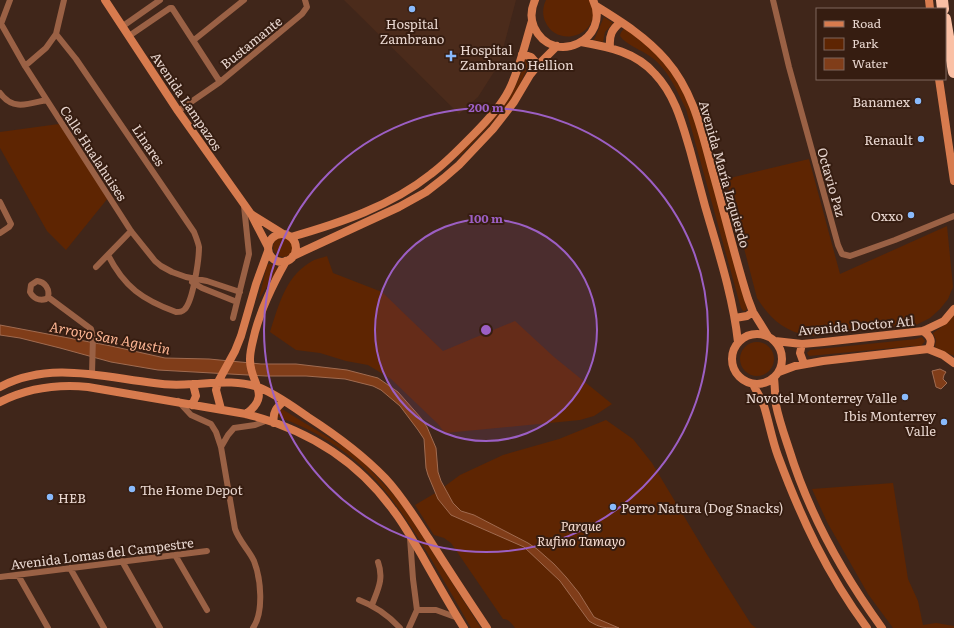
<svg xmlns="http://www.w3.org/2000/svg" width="954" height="628" font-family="Literata,serif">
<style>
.built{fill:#4b2b1b}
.green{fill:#5e2502}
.water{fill:#803d19;stroke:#a06b50}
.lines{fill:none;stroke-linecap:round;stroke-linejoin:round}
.street{stroke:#9a6145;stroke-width:6}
.secondary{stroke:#d77b4e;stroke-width:8}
.highway{stroke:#fac0a5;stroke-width:12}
.ring{fill:none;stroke:#9c5fc4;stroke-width:2}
.poi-dot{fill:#89bafc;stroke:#361d11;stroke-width:1.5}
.labels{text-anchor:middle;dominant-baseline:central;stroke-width:4;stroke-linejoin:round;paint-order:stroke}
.poi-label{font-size:13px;fill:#e9d7d0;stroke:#361d11;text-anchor:end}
.street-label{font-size:13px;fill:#e9d7d0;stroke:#361d11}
.park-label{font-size:13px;font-style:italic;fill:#f8ded3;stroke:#361d11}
.water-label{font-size:14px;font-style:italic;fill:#fdb593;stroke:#361d11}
.centre{fill:#9c5fc4;stroke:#361d11;stroke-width:2}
.ring-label{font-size:12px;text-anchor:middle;font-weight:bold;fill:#9c5fc4;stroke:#361d11;stroke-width:4;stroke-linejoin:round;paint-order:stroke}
</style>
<rect width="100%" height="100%" fill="#40261a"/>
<path class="built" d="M 344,0 L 516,0 L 499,64 L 478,97 L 459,114 Z"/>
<path class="green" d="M 546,0 L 590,0 C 591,3 592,6 593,9 C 597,37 556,48 545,21 C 542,14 543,6 546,0 Z
M 604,17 L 613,23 L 605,32 L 603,42 L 594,40 Z
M 628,27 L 643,39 L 678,80 L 695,119 L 747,309 L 745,311 L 743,311 L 741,308 L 686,109 C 677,91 668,69 651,57 C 642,50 626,45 620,36 C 621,31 623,29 628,27 Z
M 526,58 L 530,64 L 511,101 L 489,126 L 457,159 C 462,149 474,140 482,132 C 504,109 517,89 526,58 Z
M 59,124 L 108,198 L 66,250 L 47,231 L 0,148 L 0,132 Z
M 809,159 L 840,274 L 947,226 L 953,287 L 948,299 L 940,309 L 930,318 L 916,325 L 809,336 C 784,331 770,319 757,298 L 726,179 Z
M273 247a10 10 0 1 1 20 0a10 10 0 1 1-20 0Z
M 327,256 L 333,273 L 382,292 L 443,351 L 515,321 L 554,357 L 612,404 L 594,416 L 580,420 L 445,433 L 438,424 L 391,379 L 368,365 L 346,361 L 320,353 L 296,350 L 270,332 C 278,307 285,278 309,263 C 314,259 322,258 327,256 Z
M 269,264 L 274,264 L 276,267 L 277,271 L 259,299 L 267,265 Z
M 954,313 L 954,356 L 935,347 L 936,340 L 933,333 C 942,327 949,322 954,313 Z
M 922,337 L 925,341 L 921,346 L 913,346 L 809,356 L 807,353 L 810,350 L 916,339 Z
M740 359a17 17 0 1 1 34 0a17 17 0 1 1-34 0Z
M 282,409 L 347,449 L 362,461 L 393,494 L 405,509 L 481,628 L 471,628 C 454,598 437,568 419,539 C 405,517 390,495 372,476 C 346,449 313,429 278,417 L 279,411 Z
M 606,420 L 633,439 L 652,463 L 706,553 L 751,624 L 756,628 L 515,628 C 511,623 509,619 503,619 L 451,543 L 444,538 L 434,535 L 415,505 L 437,492 L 460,475 L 503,455 L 559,439 Z
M 893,483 L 908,579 L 918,601 L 923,625 L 936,623 L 954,626 L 954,628 L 893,628 L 868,594 L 827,522 L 812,489 Z"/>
<path class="water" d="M 0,325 L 111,346 L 165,358 L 209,359 L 261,364 L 296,364 L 347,370 L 378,378 L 398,392 L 421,418 L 427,427 L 436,448 L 438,472 L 441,481 L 453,503 L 461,511 L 474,515 L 528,543 L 537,549 L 554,564 L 566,577 L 579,593 L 594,617 L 598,619 L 619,628 C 605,628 600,628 589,621 L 560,581 L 524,547 L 451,515 L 438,499 L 428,475 L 426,468 L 424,439 L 418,430 L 400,406 L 381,390 L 373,386 L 345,379 L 306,376 L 266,376 L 158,370 L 111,362 L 60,348 L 20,338 L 0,335 Z
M 940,369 L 946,372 L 944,375 L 943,379 L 947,383 L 941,389 L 936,387 L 932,371 Z"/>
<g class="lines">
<path class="street" d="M 773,0 L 789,67 L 838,245 L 842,254 L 850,256 L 895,240 L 954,216
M 0,22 L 25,66 L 131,231 L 155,261 L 161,266 L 172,272 L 186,277 L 207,281 L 240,292
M 1,24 L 10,0
M 123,26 L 160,0
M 56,34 L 76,59 L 194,232 C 196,237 198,242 199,247 C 199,260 193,300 185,309 C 182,312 180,312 176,312 C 143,300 124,287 108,255
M 129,36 L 170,8 L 172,8 L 220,82
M 194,40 L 244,0
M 25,66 L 46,48 L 56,34 L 64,0
M 0,93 C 13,111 28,104 46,100
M 178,111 L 220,82 L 302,14 L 307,7 L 305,0
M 0,202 L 11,224 L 9,227 L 0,233
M 96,267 L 131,231
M 37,281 C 45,282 50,289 48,297 L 46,299 C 39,301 33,298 30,292 L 31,285 Z
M 192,282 L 202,288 L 237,302
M 48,297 L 91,329 L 93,337 L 92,373
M 233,318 L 249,254 L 244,206
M 178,401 L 191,415 L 211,424 L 216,432 L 221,447 L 235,529 C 239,541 249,550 254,561 C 261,579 264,612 253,628
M 221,447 L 228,435 L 234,428 L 255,425 L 268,420
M 175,555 L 207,610
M 122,561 L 160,628
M 70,568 L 104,628
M 18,575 L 48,628
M 0,577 L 207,551
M 359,600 C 375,606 388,615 400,628
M 372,605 C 378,589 384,579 378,562
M 417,610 L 436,610 L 458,618
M 409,628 L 417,610 L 413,579 L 410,538"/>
<path class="secondary" d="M 105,0 L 178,111 L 251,214 L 268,247
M 535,0 C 531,9 530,18 534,27 C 553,68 612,39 593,0
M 929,0 L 930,9
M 596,6 C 622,22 646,37 666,60 C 694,92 702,133 713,173 C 725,215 735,258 748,299 L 753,312 L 768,336
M 581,42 C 609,47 636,52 655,74 C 675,95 682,123 690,150 C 695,169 700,188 705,206 C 718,251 733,296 738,342
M 610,47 C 609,35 612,29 621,22
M 522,54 L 531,57 L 538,65
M 939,79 L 954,181
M 251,214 L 283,234
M268 248a14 14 0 1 1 28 0a14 14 0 1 1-28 0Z
M 291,237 C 340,223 391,206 431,174 C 447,162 460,148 473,135 C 486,122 501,106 509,90 C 520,68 525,44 532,21
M 293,256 L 399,207 L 426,192 L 444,178 L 459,165 L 493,129 L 514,102 L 530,75 L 538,65 L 557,46
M 735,318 L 747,316 L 753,312
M 923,331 C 931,336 933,342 928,349
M732 359a25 25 0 1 1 50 0a25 25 0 1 1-50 0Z
M 775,341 L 802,344 L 824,342 L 923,331 L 944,321 L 954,309
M 802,344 L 800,353 L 804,364
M 779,372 L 795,366 L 823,361 L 928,349 L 943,355 L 954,363
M 774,378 C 775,387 775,396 776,405 C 779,420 784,434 789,449 C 809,514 842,573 882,628
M 753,384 C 756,391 761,398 764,406 C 769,422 772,440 778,456 C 801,518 827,574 867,628
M 0,387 C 49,361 102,377 154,383 C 166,385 180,385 193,384 C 215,383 237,380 258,387 C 276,394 292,406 308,417 C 336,435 362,454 385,478 C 402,496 416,519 429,539 C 448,569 467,598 487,628
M 0,402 C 28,388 57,384 88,387 L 246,414 C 306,429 356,459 393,510 C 404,524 412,539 421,554 C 435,579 449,604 464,628
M 192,405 L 196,396 L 193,384
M 221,409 L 216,390 L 218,382 L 235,351 L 241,336 L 256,284 L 268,251
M 246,414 C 273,394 249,383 250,359 C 250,350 253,341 255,332 C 262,306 273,284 286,261
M 274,423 C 272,412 277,407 284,401"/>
<path class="highway" d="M 942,0 L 943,9
M 945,19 L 954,72"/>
</g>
<circle cx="486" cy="330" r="111" fill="#9c5fc4" fill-opacity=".12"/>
<g class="ring">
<circle cx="486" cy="330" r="111"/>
<circle cx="486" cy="330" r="222"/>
</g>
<g class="poi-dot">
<circle cx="412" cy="9" r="4"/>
<path d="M449 50h4v4h4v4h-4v4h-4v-4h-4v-4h4z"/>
<circle cx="918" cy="101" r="4"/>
<circle cx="921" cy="139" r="4"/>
<circle cx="911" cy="215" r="4"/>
<circle cx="905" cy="397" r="4"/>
<circle cx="944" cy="422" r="4"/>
<circle cx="132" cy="489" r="4"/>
<circle cx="50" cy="497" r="4"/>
<circle cx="613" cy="507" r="4"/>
</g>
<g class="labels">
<g class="poi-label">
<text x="412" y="23" text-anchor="middle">Hospital<tspan x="412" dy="15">Zambrano</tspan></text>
<text x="460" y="49" text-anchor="start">Hospital<tspan x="460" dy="15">Zambrano Hellion</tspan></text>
<text x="910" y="101">Banamex</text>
<text x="913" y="139">Renault</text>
<text x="903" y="215">Oxxo</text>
<text x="897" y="397">Novotel Monterrey Valle</text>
<text x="936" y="415">Ibis Monterrey<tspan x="936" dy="15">Valle</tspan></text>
<text x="140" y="489" text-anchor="start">The Home Depot</text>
<text x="58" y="497" text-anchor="start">HEB</text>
<text x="621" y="507" text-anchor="start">Perro Natura (Dog Snacks)</text>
</g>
<g class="street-label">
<text transform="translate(251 42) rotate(-39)">Bustamante</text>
<text transform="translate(187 101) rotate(56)">Avenida Lampazos</text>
<text transform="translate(149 145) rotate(56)">Linares</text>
<text transform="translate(94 153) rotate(57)">Calle Hualahuises</text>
<text transform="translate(725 174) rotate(74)">Avenida María Izquierdo</text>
<text transform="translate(832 182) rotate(74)">Octavio Paz</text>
<text transform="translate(856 325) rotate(-5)">Avenida Doctor Atl</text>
<text transform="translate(102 553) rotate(-7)">Avenida Lomas del Campestre</text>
</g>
<g class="park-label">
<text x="581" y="525">Parque<tspan x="581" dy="15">Rufino Tamayo</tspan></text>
</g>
<g class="water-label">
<text transform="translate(110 337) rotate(11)">Arroyo San Agustin</text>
</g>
</g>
<circle cx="486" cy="330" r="6" class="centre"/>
<g class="ring-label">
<text x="486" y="112">200 m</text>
<text x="486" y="223">100 m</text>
</g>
<rect x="816" y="8" width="130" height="72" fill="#361d11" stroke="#7e675d"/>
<rect x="824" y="21" width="20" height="6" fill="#d77b4e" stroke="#7e675d"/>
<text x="852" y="28" font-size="12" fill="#e9d7d0">Road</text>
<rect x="824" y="38" width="20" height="12" fill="#5e2502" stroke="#7e675d"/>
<text x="852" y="48" font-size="12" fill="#e9d7d0">Park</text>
<rect x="824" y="58" width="20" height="12" fill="#803d19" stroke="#7e675d"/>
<text x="852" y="68" font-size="12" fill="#e9d7d0">Water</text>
</svg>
